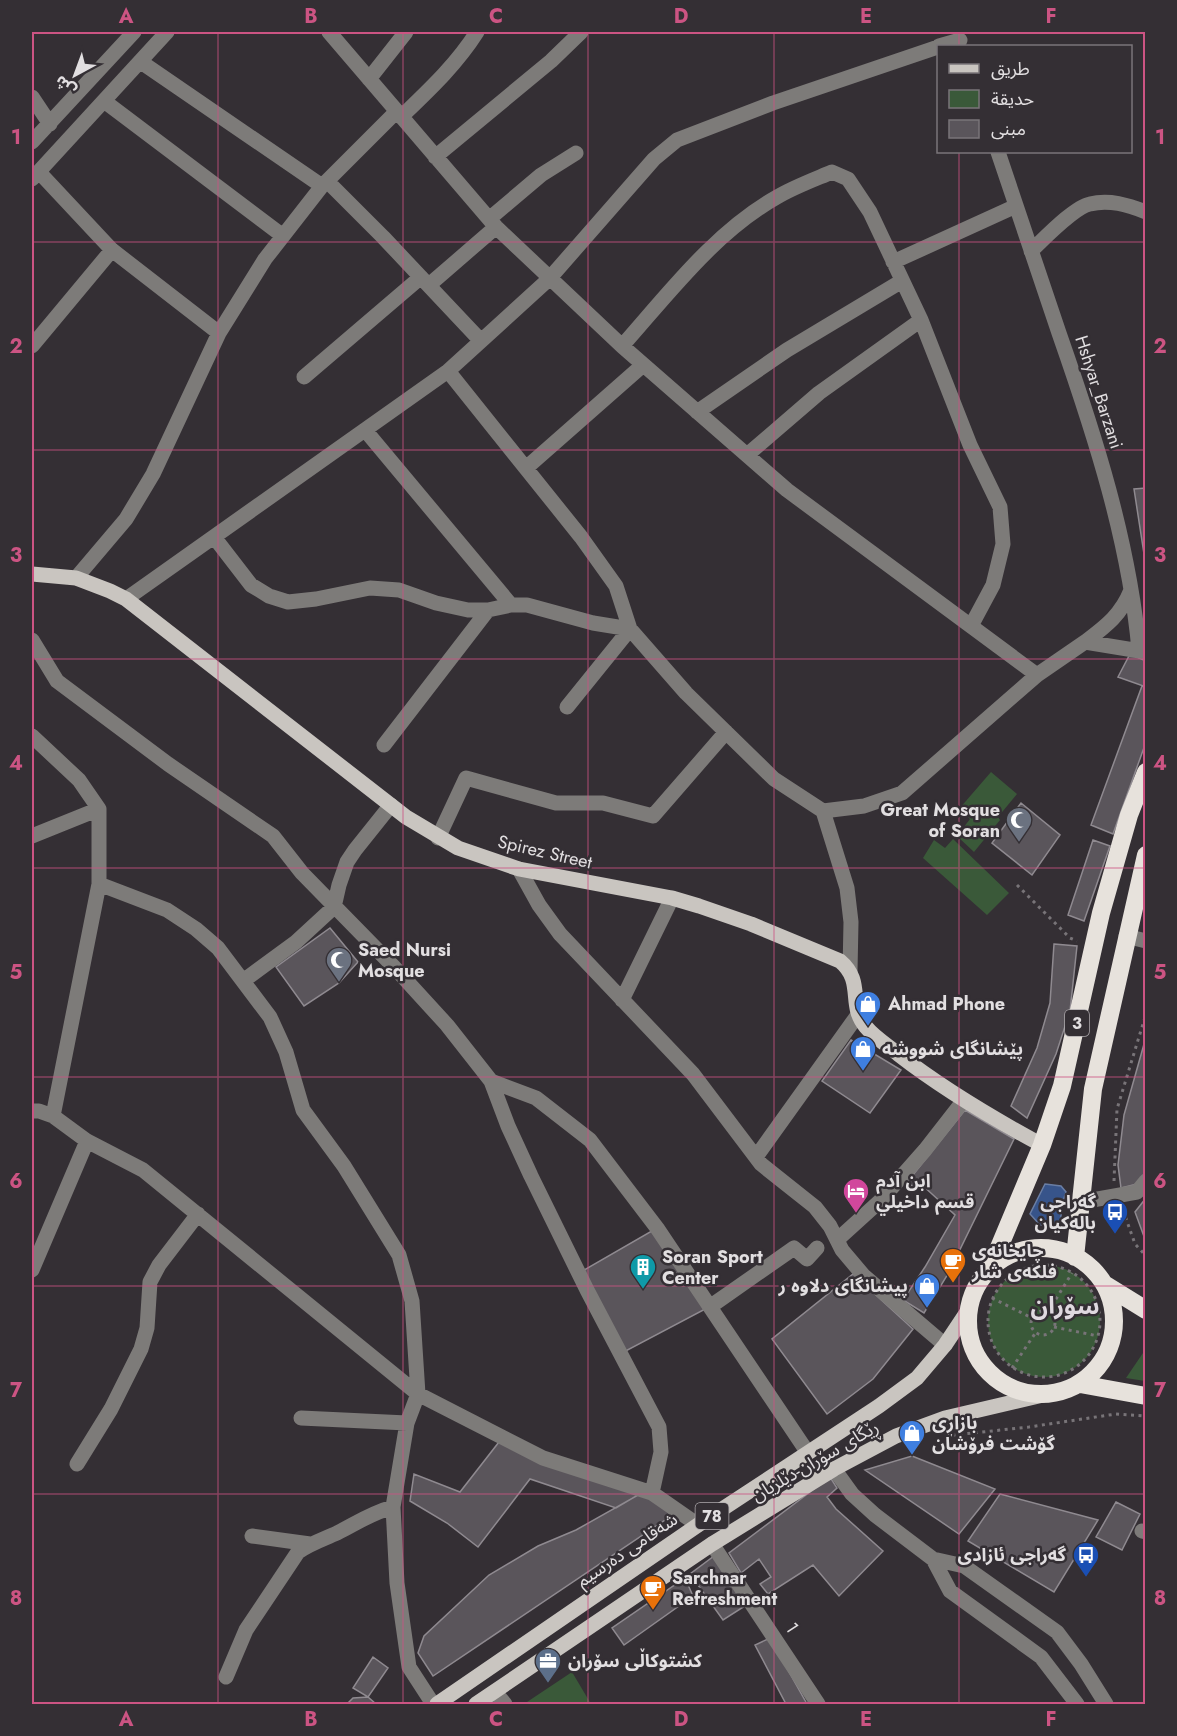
<svg xmlns="http://www.w3.org/2000/svg" width="1177" height="1736" font-family="Jost,'Noto Sans Arabic',sans-serif">
<style>
.green{fill:#3a5939}
.water{fill:#37548a;stroke:#6a7ea4;stroke-width:1.5}
.building{fill:#5a555b;stroke:#8f8a90;stroke-width:1.5}
.lines{fill:none;stroke-linecap:round;stroke-linejoin:round}
.path{stroke:#787478;stroke-width:3;stroke-dasharray:3 4.5;stroke-linecap:butt}
.minor{stroke:#7d7b79;stroke-width:15}
.major{stroke:#c9c5c0;stroke-width:15}
.highway{stroke:#e7e2dc;stroke-width:18}
.grid{fill:none;stroke:#cc5483;stroke-width:1.5;stroke-opacity:0.55}
.labels{text-anchor:middle;dominant-baseline:central;stroke-width:5;stroke-linejoin:round;paint-order:stroke}
.shield{fill:#342f34;stroke:#aeaaad;stroke-width:1.5}
.shield-label{font-size:16px;font-weight:bold;fill:#e2dfe1}
.street-label{font-size:18px;fill:#e2dfe1;stroke:#342f34}
.poi-label{font-size:18px;font-weight:bold;fill:#e2dfe1;stroke:#342f34;text-anchor:start}
.district-label{font-size:24px;font-weight:bold;fill:#dfd9df;stroke:#342f34}
.neatline{fill:none;stroke:#cc5483;stroke-width:2}
.grid-label{font-size:20px;text-anchor:middle;font-weight:bold;fill:#cc5483}
</style>
<rect width="100%" height="100%" fill="#342f34"/>
<path class="green" d="M 991,772 L 1017,794 L 998,817 L 1000,820 L 974,852 L 957,836 L 970,819 L 959,809 Z
M 953,839 L 1009,893 L 987,915 L 923,858 L 934,840 L 945,848 Z
M988 1321a56 56 0 1 1 112 0a56 56 0 1 1-112 0Z
M 1145,1350 L 1145,1381 L 1126,1378 Z
M 572,1672 L 591,1704 L 524,1704 Z"/>
<path class="water" d="M 1045,1184 L 1061,1186 L 1066,1192 L 1061,1208 L 1061,1226 L 1040,1225 L 1030,1214 Z"/>
<path class="building" d="M 1146,488 L 1146,567 L 1134,489 Z
M 1130,654 L 1146,661 L 1146,687 L 1118,677 Z
M 1142,686 L 1146,687 L 1146,742 L 1113,834 L 1091,825 Z
M 1021,803 L 1060,835 L 1032,875 L 992,843 Z
M 1093,840 L 1110,846 L 1084,921 L 1068,915 Z
M 330,928 L 358,962 L 339,983 L 304,1006 L 276,967 Z
M 1054,944 L 1077,946 L 1070,1011 L 1056,1054 L 1027,1118 L 1011,1106 L 1037,1048 L 1050,1003 Z
M 1146,1037 L 1146,1174 L 1137,1184 L 1121,1188 L 1118,1165 L 1124,1115 Z
M 851,1040 L 901,1070 L 870,1113 L 822,1081 Z
M 965,1110 L 1014,1139 L 948,1274 L 924,1313 L 903,1300 L 925,1267 L 955,1215 L 921,1184 L 916,1191 L 908,1181 Z
M 1146,1198 L 1146,1242 L 1135,1212 Z
M 657,1228 L 711,1306 L 620,1354 L 579,1273 Z
M 853,1274 L 913,1329 L 873,1379 L 827,1414 L 772,1339 Z
M 499,1442 L 638,1495 L 616,1508 L 530,1479 L 478,1547 L 447,1523 L 410,1501 L 414,1474 L 460,1492 Z
M 912,1456 L 995,1489 L 959,1534 L 865,1470 Z
M 830,1477 L 837,1488 L 827,1497 L 836,1509 L 883,1551 L 839,1596 L 813,1565 L 768,1594 L 760,1584 L 771,1577 L 759,1559 L 741,1573 L 729,1553 Z
M 1000,1494 L 1098,1520 L 1054,1592 L 968,1541 Z
M 638,1495 L 661,1501 L 671,1516 L 433,1676 L 418,1653 L 424,1636 L 489,1575 L 538,1546 L 576,1530 Z
M 1116,1502 L 1140,1514 L 1122,1550 L 1096,1537 Z
M 714,1556 L 748,1604 L 723,1620 L 690,1574 Z
M 685,1578 L 693,1596 L 624,1645 L 612,1628 Z
M 770,1638 L 807,1704 L 786,1704 L 755,1645 Z
M 373,1657 L 388,1668 L 368,1697 L 353,1688 Z
M 368,1697 L 376,1704 L 347,1704 L 353,1698 Z"/>
<g class="lines">
<path class="path" d="M 1017,885 L 1070,938 L 1077,941
M 1114,1181 L 1117,1109 L 1146,1014
M 1123,1210 L 1135,1244 L 1146,1256
M988 1321a56 56 0 1 1 112 0a56 56 0 1 1-112 0Z
M 992,1298 L 1032,1318
M1031 1323a12 12 0 1 1 24 0a12 12 0 1 1-24 0Z
M 1048,1312 L 1072,1273
M 1054,1327 L 1098,1336
M 1012,1368 L 1036,1332
M 945,1436 L 1029,1427 L 1116,1414 L 1146,1416"/>
<path class="minor" d="M 329,32 L 496,227 L 622,346 L 787,490 L 1037,675
M 939,46 L 960,40
M 141,62 L 322,186
M 369,79 L 406,32
M 32,97 L 50,124
M 104,101 L 283,236
M 401,117 C 429,90 456,65 477,32
M 32,142 L 134,32
M 998,152 C 1018,212 1039,272 1059,333 C 1095,436 1129,541 1139,650
M 435,157 L 551,61 L 581,32
M 39,172 L 112,250 L 219,333
M 32,179 L 167,32
M 327,181 L 383,237 L 481,341
M 489,219 L 541,175 L 576,153
M 1031,251 C 1044,239 1074,207 1090,204 C 1109,199 1128,205 1146,212
M 893,262 L 1016,206
M 429,285 L 496,227
M 32,346 L 112,250
M 622,346 C 669,293 715,232 777,197 C 794,187 813,180 832,172 L 848,179 L 870,212 L 921,320 L 970,445 L 1000,507 L 1003,544 L 993,585 L 971,626
M 448,371 L 581,537 L 616,586 L 630,629 L 686,693 L 774,779 L 823,811 L 847,888 L 851,922 L 850,971
M 304,377 L 421,277
M 697,412 L 787,350 L 902,281
M 365,430 L 511,605
M 747,455 L 819,393 L 921,320
M 526,468 L 643,365
M 214,537 L 251,585 L 269,596 L 288,602 L 316,599 L 370,588 L 399,590 L 436,603 L 468,610 L 488,610 L 511,605 L 527,605 L 593,623 L 630,629 L 567,707
M 76,578 L 126,519 L 153,474 L 219,333 L 265,259 L 322,186 L 396,112
M 126,599 L 448,371 L 549,279 L 654,159 L 677,140 L 773,103 L 938,47
M 32,640 L 57,681 L 168,764 L 273,836 L 302,873 L 394,967 L 447,1025 L 491,1081 L 508,1126 L 531,1176 L 587,1290 L 659,1427 L 661,1452 L 652,1493
M 1085,642 C 1106,626 1121,615 1131,590
M 32,736 L 79,780 L 99,809 L 99,884 L 53,1116
M 384,745 L 488,610
M 823,811 L 864,806 L 902,793 L 1037,675 L 1085,642 L 1146,652
M 32,836 L 99,809
M 438,838 L 466,778 L 556,803 L 603,803 L 653,816 L 726,732
M 519,869 L 539,905 L 560,934 L 693,1074 L 761,1164 L 815,1207 L 830,1226 L 842,1250 L 864,1276 L 945,1345
M 99,884 L 167,910 L 196,929 L 218,948 L 270,1017 L 286,1052 L 303,1110 L 344,1166 L 399,1255 L 412,1301 L 418,1394 L 407,1423 L 393,1507 L 397,1583 L 409,1667 L 433,1704
M 1126,936 L 1146,941
M 243,981 L 296,942 L 334,907 L 339,885 L 347,862 L 355,850 L 391,805
M 622,1000 L 672,898
M 491,1081 L 536,1098 L 590,1140 L 657,1228 L 808,1453
M 32,1111 L 39,1111 L 53,1116 L 87,1141 L 143,1170 L 418,1394 L 543,1458 L 652,1493 L 698,1525
M 756,1157 L 857,1016
M 1081,1202 L 1137,1192 L 1146,1181
M 837,1240 L 880,1201 L 925,1150 L 964,1100
M 32,1270 L 87,1141
M 711,1306 L 794,1248 L 807,1259 L 817,1248
M 301,1418 L 407,1423
M 77,1464 L 111,1409 L 141,1349 L 147,1328 L 150,1282 L 159,1265 L 198,1214
M 834,1469 L 852,1494 L 875,1515 L 933,1559 L 964,1566 L 1057,1632 L 1081,1664 L 1106,1704
M 1142,1531 L 1146,1532
M 252,1536 L 310,1544
M 712,1544 L 818,1704
M 933,1559 L 950,1591 L 1041,1657 L 1077,1704
M 226,1677 L 246,1630 L 298,1552 C 311,1543 324,1539 337,1533 C 357,1523 371,1513 393,1507
M 495,1692 L 505,1704"/>
<path class="major" d="M 32,574 L 76,578 L 110,591 L 126,599 L 406,817 L 458,848 L 519,869 L 672,898 L 699,906 L 751,924 L 840,961 C 865,982 847,1005 866,1027 C 874,1037 887,1045 898,1054 C 943,1089 992,1118 1042,1145
M 437,1704 L 698,1525 L 879,1406 L 917,1378 L 945,1345 L 969,1309
M 476,1704 L 712,1544 L 834,1469 L 896,1436 L 945,1418 L 1043,1395"/>
<path class="highway" d="M968 1321a73 73 0 1 1 146 0a73 73 0 1 1-146 0Z
M 1075,1257 L 1093,1089 L 1146,855
M 990,1269 L 1042,1145 L 1062,1086 L 1101,913 L 1129,815 L 1146,772
M 1104,1284 L 1146,1310
M 1080,1384 L 1146,1396"/>
</g>
<path class="grid" d="M 218,32 L 218,1704M 403,32 L 403,1704M 588,32 L 588,1704M 774,32 L 774,1704M 959,32 L 959,46M 959,152 L 959,1704M 32,242 L 1146,242M 32,450 L 1146,450M 32,659 L 1146,659M 32,868 L 1146,868M 32,1077 L 1146,1077M 32,1286 L 1146,1286M 32,1494 L 1146,1494"/>
<defs>
<g id="mosque-pin" transform="scale(1.35)"><path d="M0 17L-7.5 6A9.5 9.5 0 1 1 7.5 6Z" fill="#6b7280" stroke="#342f34"/><path d="M3.5-4.9A6 6 0 1 0 3.5 4.9A5 5 0 1 1 3.5-4.9Z" fill="#fff"/></g>
<g id="shop-pin" transform="scale(1.35)"><path d="M0 17L-7.5 6A9.5 9.5 0 1 1 7.5 6Z" fill="#3f7fe0" stroke="#342f34"/><path d="M-5-2.5h2.3a2.7 3.5 0 0 1 5.4 0H5L5.5 6h-11ZM-1.5-2.5h3a1.5 2.3 0 0 0-3 0Z" fill="#fff"/></g>
<g id="hotel-pin" transform="scale(1.35)"><path d="M0 17L-7.5 6A9.5 9.5 0 1 1 7.5 6Z" fill="#d1479c" stroke="#342f34"/><path d="M-6-4.5h1.5V1H6V5H4.5V3h-9V5H-6ZM-4 0a1.8 1.8 0 1 1 3.6 0ZM.5 0V-2.5h3Q6-2.5 6 0Z" fill="#fff"/></g>
<g id="bus-pin" transform="scale(1.35)"><path d="M0 17L-7.5 6A9.5 9.5 0 1 1 7.5 6Z" fill="#1a4fb4" stroke="#342f34"/><path d="M-5-6H5V4H4V6H2V4H-2V6H-4V4H-5ZM-3.5-4V0h7V-4ZM-3.5 1.2v1.5H-2V1.2ZM2 1.2v1.5H3.5V1.2Z" fill="#fff"/></g>
<g id="cafe-pin" transform="scale(1.35)"><path d="M0 17L-7.5 6A9.5 9.5 0 1 1 7.5 6Z" fill="#e8710a" stroke="#342f34"/><path d="M-5.5-4.5H6V0H3Q3 3.5 0 3.5H-2.5Q-5.5 3.5-5.5 0ZM3-3.2v2h1.7v-2ZM-6 4.5H4V6H-6Z" fill="#fff"/></g>
<g id="building-pin" transform="scale(1.35)"><path d="M0 17L-7.5 6A9.5 9.5 0 1 1 7.5 6Z" fill="#0f9aa8" stroke="#342f34"/><path d="M-4-6H4V6H1V3H-1V6H-4ZM-2.5-4.3h1.7v1.8h-1.7ZM.8-4.3h1.7v1.8H.8ZM-2.5-1h1.7V.8h-1.7ZM.8-1h1.7V.8H.8Z" fill="#fff"/></g>
<g id="office-pin" transform="scale(1.35)"><path d="M0 17L-7.5 6A9.5 9.5 0 1 1 7.5 6Z" fill="#5c6f8a" stroke="#342f34"/><path d="M-6-3h4V-5.5h4V-3h4V5H-6ZM-1-4.5V-3h2v-1.5ZM-6 0V1H6V0Z" fill="#fff"/></g>
</defs>
<g fill-rule="evenodd">
<use href="#mosque-pin" x="1019" y="820"/>
<use href="#mosque-pin" x="339" y="960"/>
<use href="#shop-pin" x="868" y="1004"/>
<use href="#shop-pin" x="863" y="1049"/>
<use href="#hotel-pin" x="856" y="1191"/>
<use href="#bus-pin" x="1115" y="1212"/>
<use href="#cafe-pin" x="953" y="1261"/>
<use href="#building-pin" x="643" y="1267"/>
<use href="#shop-pin" x="927" y="1286"/>
<use href="#shop-pin" x="912" y="1433"/>
<use href="#bus-pin" x="1086" y="1555"/>
<use href="#cafe-pin" x="653" y="1588"/>
<use href="#office-pin" x="548" y="1661"/>
</g>
<g class="labels">
<g class="shield">
<rect x="1065" y="1010" width="24" height="26" rx="4.5"/>
<rect x="695.5" y="1503" width="33" height="26" rx="4.5"/>
</g>
<g class="shield-label">
<text x="1077" y="1023">3</text>
<text x="712" y="1516">78</text>
</g>
<g class="street-label">
<text transform="translate(1099 392) rotate(72)">Hshyar_Barzani</text>
<text transform="translate(545 852) rotate(13)">Spirez Street</text>
<text transform="translate(815 1461) rotate(-30)">ڕێگای سۆران-دێلزیان</text>
<text transform="translate(627 1550) rotate(-34)">شەقامی دەرسیم</text>
<text transform="translate(792 1628) rotate(57)">1</text>
</g>
<g class="poi-label">
<text x="1000" y="810" text-anchor="end">Great Mosque<tspan x="1000" dy="21">of Soran</tspan></text>
<text x="358" y="950">Saed Nursi<tspan x="358" dy="21">Mosque</tspan></text>
<text x="888" y="1004">Ahmad Phone</text>
<text x="882" y="1049">پێشانگای شووشە</text>
<text x="876" y="1181">ابن آدم<tspan x="876" dy="21">قسم داخيلي</tspan></text>
<text x="1096" y="1202" text-anchor="end">گەراجی<tspan x="1096" dy="21">بالەکیان</tspan></text>
<text x="972" y="1251">چایخانەی<tspan x="972" dy="21">فلکەی شار</tspan></text>
<text x="662" y="1257">Soran Sport<tspan x="662" dy="21">Center</tspan></text>
<text x="908" y="1286" text-anchor="end">پیشانگای دلاوه ر</text>
<text x="932" y="1423">بازاڕی<tspan x="932" dy="21">گۆشت فرۆشان</tspan></text>
<text x="1066" y="1555" text-anchor="end">گەراجی ئازادی</text>
<text x="672" y="1578">Sarchnar<tspan x="672" dy="21">Refreshment</tspan></text>
<text x="568" y="1661">کشتوکاڵی سۆران</text>
</g>
<g class="district-label">
<text x="1065" y="1305">سۆران</text>
</g>
</g>
<rect width="1177" height="1736" fill="none" stroke="#342f34" stroke-width="66"/>
<rect x="937" y="45" width="195" height="108" fill="#342f34" stroke="#7a7579" stroke-width="1.5"/>
<rect x="949" y="64" width="30" height="9" fill="#c9c5c0" stroke="#7a7579" stroke-width="1.5"/>
<text x="991" y="75" font-size="18" fill="#e2dfe1">طريق</text>
<rect x="949" y="90" width="30" height="18" fill="#3a5939" stroke="#7a7579" stroke-width="1.5"/>
<text x="991" y="105" font-size="18" fill="#e2dfe1">حديقة</text>
<rect x="949" y="120" width="30" height="18" fill="#5a555b" stroke="#7a7579" stroke-width="1.5"/>
<text x="991" y="135" font-size="18" fill="#e2dfe1">مبنى</text>
<g transform="translate(75 75) rotate(221)" stroke="#342f34" stroke-width="4.5" paint-order="stroke">
<path d="M0-4.5L10 22L0 15L-10 22Z" fill="#e2dfe1"/>
<text y="-9" font-size="16" font-weight="bold" text-anchor="middle" fill="#e2dfe1">ش</text>
</g>
<rect x="33" y="33" width="1111" height="1670" class="neatline"/>
<g class="grid-label">
<text x="126" y="23">A</text>
<text x="311" y="23">B</text>
<text x="496" y="23">C</text>
<text x="681" y="23">D</text>
<text x="866" y="23">E</text>
<text x="1051" y="23">F</text>
<text x="16" y="144">1</text>
<text x="1160" y="144">1</text>
<text x="16" y="353">2</text>
<text x="1160" y="353">2</text>
<text x="16" y="562">3</text>
<text x="1160" y="562">3</text>
<text x="16" y="770">4</text>
<text x="1160" y="770">4</text>
<text x="16" y="979">5</text>
<text x="1160" y="979">5</text>
<text x="16" y="1188">6</text>
<text x="1160" y="1188">6</text>
<text x="16" y="1397">7</text>
<text x="1160" y="1397">7</text>
<text x="16" y="1605">8</text>
<text x="1160" y="1605">8</text>
<text x="126" y="1726">A</text>
<text x="311" y="1726">B</text>
<text x="496" y="1726">C</text>
<text x="681" y="1726">D</text>
<text x="866" y="1726">E</text>
<text x="1051" y="1726">F</text>
</g>
</svg>
